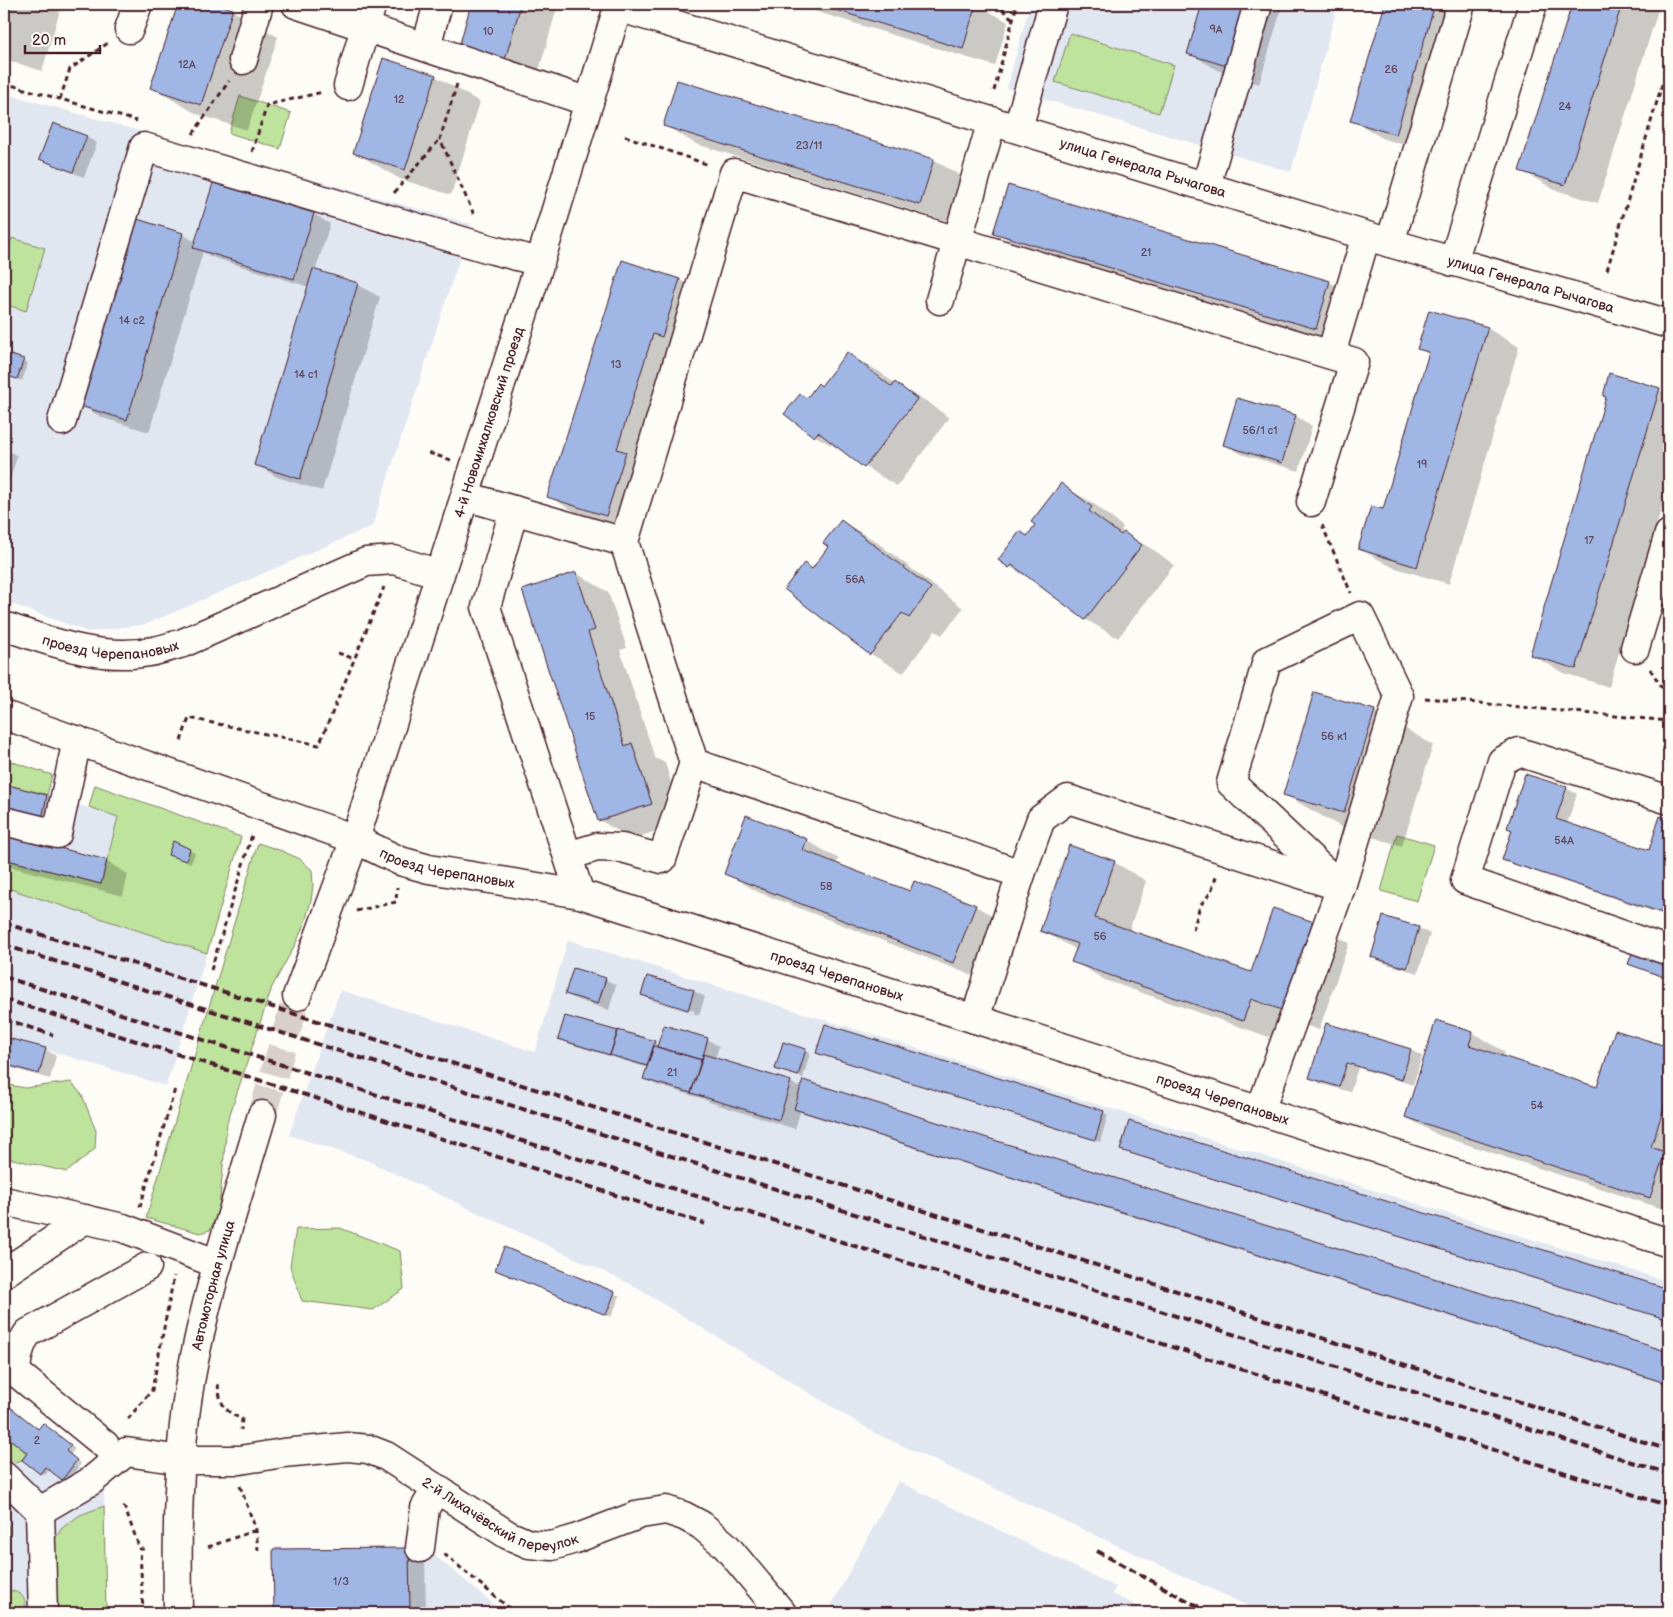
<svg xmlns="http://www.w3.org/2000/svg" width="1673" height="1617" font-family="'Balsamiq Sans',sans-serif">
<style>
.built{fill:#e1e7f1}
.green{fill:#bee39d;stroke:#848164}
.shadow{fill:#0003;fill-rule:evenodd}
.building{fill:#a0b6e4;stroke:#4a1f2b}
.lines{fill:none;stroke-linecap:round;stroke-linejoin:round}
.minor-tunnel{stroke:#d9d0ce;stroke-width:28;stroke-dasharray:28 14;stroke-linecap:butt}
.minor-casing{stroke:#4a1f2b;stroke-width:31}
.path{stroke:#4a1f2b;stroke-width:3;stroke-dasharray:5 4;stroke-linecap:butt}
.minor{stroke:#fdfcf7;stroke-width:28}
.rail{stroke:#4a1f2b;stroke-width:4;stroke-dasharray:8 4;stroke-linecap:butt}
.labels{text-anchor:middle;dominant-baseline:central;stroke-width:4;stroke-linejoin:round;paint-order:stroke}
.number-label{font-size:11px;fill:#604559}
.street-label{font-size:14px;fill:#4a1f2b;stroke:#fdfcf7}
</style>
<rect width="100%" height="100%" fill="#fdfcf7"/>
<filter id="ink" filterUnits="userSpaceOnUse"><feTurbulence type="fractalNoise" baseFrequency=".02" numOctaves="2"/><feDisplacementMap in="SourceGraphic" scale="10" xChannelSelector="R" yChannelSelector="G"/><feConvolveMatrix kernelMatrix="1 2 1 2 8 2 1 2 1" color-interpolation-filters="sRGB"/></filter>
<g filter="url(#ink)">
<path class="built" d="M 1030,4 L 1338,4 L 1291,172 L 1007,88 Z
M 4,93 L 471,224 L 372,526 L 147,624 L 88,632 L 4,601 Z
M 4,784 L 47,795 L 118,817 L 101,884 L 4,859 Z
M 4,887 L 207,953 L 166,1086 L 4,1037 Z
M 568,940 L 1669,1282 L 1669,1613 L 1263,1613 L 875,1433 L 630,1284 L 366,1160 L 289,1135 L 340,990 L 535,1052 Z
M 4,1402 L 38,1429 L 43,1423 L 71,1445 L 66,1451 L 77,1460 L 74,1465 L 104,1493 L 106,1613 L 4,1613 Z
M 898,1481 L 1116,1587 L 1112,1594 L 1153,1613 L 834,1613 L 831,1606 Z
M 409,1548 L 426,1548 L 504,1613 L 274,1613 L 273,1549 Z"/>
<path class="green" d="M 1070,33 L 1174,65 L 1159,113 L 1055,82 Z
M 240,96 L 291,113 L 280,149 L 229,133 Z
M 12,238 L 45,248 L 26,311 L 4,304 L 4,263 Z
M 4,759 L 52,775 L 47,795 L 4,784 Z
M 95,785 L 241,837 L 207,953 L 4,887 L 4,859 L 101,884 L 118,817 L 89,807 Z
M 1397,834 L 1434,845 L 1417,901 L 1381,891 Z
M 258,843 L 282,851 L 300,859 L 312,870 L 313,885 L 311,901 L 305,922 L 297,941 L 272,987 L 227,1123 L 219,1210 L 210,1230 L 200,1233 L 146,1218 Z
M 71,1082 L 82,1095 L 96,1131 L 95,1149 L 67,1172 L 4,1157 L 4,1084 L 25,1088 Z
M 340,1228 L 400,1251 L 404,1289 L 373,1310 L 302,1301 L 290,1266 L 296,1229 Z
M 4,1434 L 27,1453 L 22,1460 L 15,1462 L 4,1457 Z
M 104,1506 L 106,1613 L 50,1613 L 53,1542 L 62,1528 L 80,1515 Z
M 4,1516 C 10,1526 11,1535 4,1545 Z
M 9,1590 C 25,1594 25,1598 26,1613 L 4,1613 L 4,1593 Z"/>
<path class="shadow" d="M 4,4 L 62,4 L 42,71 L 4,59 Z
M 179,4 L 212,4 L 233,11 L 278,37 L 247,130 L 197,114 L 152,88 Z
M 325,4 L 378,4 L 374,19 Z
M 472,4 L 558,4 L 537,78 L 460,46 Z
M 791,4 L 976,4 L 1008,22 L 995,66 Z
M 1204,4 L 1283,4 L 1259,84 L 1221,72 L 1189,53 Z
M 1386,4 L 1473,4 L 1429,152 L 1384,139 L 1352,120 Z
M 1573,4 L 1660,4 L 1598,203 L 1553,189 L 1521,170 Z
M 435,76 L 480,102 L 451,195 L 400,179 L 354,152 Z
M 677,81 L 934,160 L 966,179 L 953,223 L 696,144 L 664,125 Z
M 86,137 L 97,143 L 84,177 L 52,165 L 41,158 Z
M 314,214 L 330,224 L 315,272 L 358,285 L 380,297 L 322,491 L 277,477 L 255,464 L 309,287 L 211,257 L 203,252 L 149,432 L 103,418 L 82,406 L 182,234 L 196,242 Z
M 995,232 L 1329,282 L 1362,300 L 1348,346 L 1027,251 Z
M 622,262 L 680,280 L 712,299 L 695,354 L 685,351 L 638,534 L 581,515 L 549,497 Z
M 1487,328 L 1519,347 L 1449,584 L 1392,567 L 1360,549 L 1384,511 L 1430,355 L 1419,349 Z
M 4,354 L 28,363 L 22,381 L 4,375 Z
M 848,354 L 880,372 L 895,384 L 928,402 L 949,418 L 897,486 L 865,467 L 848,454 L 815,436 L 786,414 L 822,387 Z
M 1659,390 L 1669,395 L 1669,482 L 1609,687 L 1564,673 L 1531,655 Z
M 1238,399 L 1296,416 L 1312,426 L 1299,471 L 1241,454 L 1225,444 Z
M 4,448 L 17,456 L 4,500 Z
M 1061,485 L 1093,503 L 1123,527 L 1121,530 L 1126,534 L 1157,552 L 1174,565 L 1118,638 L 1085,619 L 1036,582 L 1010,567 Z
M 841,521 L 874,540 L 963,608 L 942,635 L 935,631 L 903,673 L 871,654 L 785,589 L 813,570 L 830,547 Z
M 576,573 L 608,592 L 627,648 L 620,650 L 655,758 L 665,763 L 684,822 L 632,839 L 599,820 Z
M 1315,693 L 1375,711 L 1433,745 L 1402,846 L 1343,828 L 1285,795 Z
M 4,785 L 47,796 L 64,805 L 59,827 L 4,814 Z
M 1566,788 L 1577,794 L 1567,824 L 1650,852 L 1661,817 L 1669,820 L 1669,917 L 1515,865 L 1504,859 L 1513,830 Z
M 4,835 L 106,861 L 128,874 L 123,896 L 4,865 Z
M 806,840 L 839,859 L 836,864 L 911,893 L 975,906 L 1008,924 L 986,981 L 758,892 L 725,873 Z
M 174,843 L 195,853 L 191,863 L 174,857 Z
M 1114,862 L 1146,881 L 1129,931 L 1251,974 L 1317,924 L 1349,943 L 1319,1030 L 1283,1017 L 1275,1039 L 1105,980 L 1073,961 L 1077,950 L 1041,930 Z
M 1384,917 L 1419,928 L 1430,934 L 1418,973 L 1383,963 L 1372,956 Z
M 1669,962 L 1669,979 L 1629,964 Z
M 648,977 L 694,991 L 705,997 L 699,1015 L 653,1001 L 642,995 ZM 652,998 L 695,1011 L 694,1013 L 652,1000 Z
M 605,979 L 616,985 L 609,1010 L 577,1000 L 566,994 Z
M 1437,1022 L 1473,1033 L 1505,1052 L 1503,1057 L 1597,1088 L 1616,1031 L 1669,1048 L 1669,1211 L 1438,1135 L 1406,1117 Z
M 1327,1024 L 1411,1050 L 1422,1056 L 1413,1085 L 1358,1068 L 1350,1092 L 1321,1084 L 1311,1077 Z
M 665,1026 L 708,1040 L 719,1046 L 715,1059 L 790,1082 L 802,1089 L 804,1081 L 1669,1353 L 1669,1385 L 800,1112 L 795,1129 L 709,1102 L 704,1099 L 656,1085 L 645,1078 L 648,1068 L 570,1044 L 560,1038 L 654,1043 L 659,1045 Z
M 4,1038 L 45,1049 L 56,1056 L 50,1079 L 4,1066 Z
M 805,1050 L 810,1053 L 803,1078 L 777,1069 Z
M 818,1053 L 1103,1112 L 1108,1115 L 1100,1142 Z
M 1129,1122 L 1669,1290 L 1669,1320 L 1126,1152 L 1121,1149 Z
M 505,1248 L 620,1296 L 611,1317 L 496,1270 Z
M 4,1402 L 39,1430 L 48,1428 L 75,1449 L 70,1455 L 81,1464 L 68,1482 L 50,1469 L 45,1475 L 41,1472 L 29,1453 L 4,1433 Z
M 409,1549 L 425,1558 L 426,1613 L 275,1613 L 274,1550 Z"/>
<path class="building" d="M 4,4 L 9,4 L 4,20 Z
M 178,4 L 216,4 L 233,9 L 201,105 L 150,88 Z
M 471,4 L 521,4 L 505,60 L 459,47 Z
M 816,4 L 976,4 L 963,49 Z
M 1202,4 L 1246,4 L 1227,66 L 1187,54 Z
M 1385,4 L 1435,4 L 1396,135 L 1350,121 Z
M 1572,4 L 1622,4 L 1565,185 L 1519,171 Z
M 383,58 L 436,75 L 405,170 L 353,153 Z
M 677,80 L 934,159 L 920,205 L 663,126 Z
M 53,123 L 87,136 L 73,172 L 39,159 Z
M 213,183 L 314,213 L 294,279 L 193,248 Z
M 1008,185 L 1330,281 L 1316,329 L 993,233 Z
M 137,219 L 183,233 L 127,420 L 80,406 Z
M 622,260 L 680,279 L 662,337 L 653,334 L 617,449 L 626,452 L 606,516 L 547,497 Z
M 313,269 L 358,283 L 300,479 L 254,465 Z
M 1429,310 L 1488,327 L 1417,567 L 1358,549 L 1371,506 L 1383,509 L 1429,352 L 1417,349 Z
M 847,352 L 892,387 L 895,382 L 917,399 L 864,468 L 818,432 L 814,437 L 784,414 L 800,394 L 807,398 L 818,383 L 821,386 Z
M 4,353 L 24,359 L 17,379 L 4,375 Z
M 1609,373 L 1660,388 L 1576,669 L 1530,655 L 1606,397 L 1603,396 Z
M 1237,398 L 1296,415 L 1282,463 L 1223,445 Z
M 1061,483 L 1092,507 L 1089,511 L 1121,535 L 1124,532 L 1142,545 L 1085,620 L 1012,565 L 1009,568 L 998,560 L 1020,531 L 1027,536 L 1035,525 L 1031,522 Z
M 841,520 L 931,588 L 909,618 L 902,613 L 870,655 L 784,589 L 804,563 L 812,569 L 828,547 L 823,543 Z
M 576,572 L 595,630 L 588,632 L 625,746 L 632,743 L 652,804 L 598,821 L 522,590 Z
M 1314,692 L 1375,710 L 1344,813 L 1283,795 Z
M 1525,774 L 1567,787 L 1556,819 L 1649,850 L 1660,816 L 1669,819 L 1669,915 L 1502,860 L 1512,830 L 1507,828 Z
M 4,784 L 47,795 L 42,819 L 4,810 Z
M 746,815 L 807,839 L 803,850 L 856,871 L 910,891 L 914,881 L 976,905 L 953,963 L 724,874 Z
M 4,834 L 107,860 L 101,884 L 4,859 Z
M 173,841 L 190,849 L 186,861 L 168,855 Z
M 1069,845 L 1115,861 L 1095,918 L 1251,972 L 1273,908 L 1317,923 L 1287,1012 L 1251,999 L 1243,1021 L 1071,962 L 1078,944 L 1040,931 Z
M 1383,916 L 1419,927 L 1407,968 L 1371,957 Z
M 1634,948 L 1669,964 L 1664,977 L 1628,964 Z
M 573,968 L 606,978 L 598,1004 L 565,994 Z
M 647,976 L 694,990 L 688,1010 L 641,995 Z
M 565,1016 L 618,1031 L 610,1055 L 558,1039 Z
M 1436,1020 L 1473,1032 L 1469,1045 L 1597,1087 L 1615,1030 L 1669,1047 L 1669,1092 L 1651,1147 L 1665,1152 L 1650,1198 L 1405,1117 Z
M 1326,1023 L 1411,1049 L 1402,1080 L 1347,1063 L 1339,1087 L 1309,1078 Z
M 825,1024 L 1104,1111 L 1095,1140 L 816,1053 Z
M 664,1025 L 708,1038 L 702,1060 L 657,1047 Z
M 618,1030 L 655,1041 L 647,1066 L 610,1055 Z
M 4,1037 L 46,1048 L 39,1074 L 4,1064 Z
M 783,1042 L 806,1049 L 798,1076 L 775,1069 Z
M 654,1046 L 702,1060 L 691,1093 L 643,1079 Z
M 703,1054 L 791,1081 L 779,1120 L 691,1093 Z
M 803,1080 L 1669,1352 L 1669,1384 L 794,1109 Z
M 1129,1121 L 1669,1289 L 1669,1320 L 1120,1150 Z
M 504,1247 L 615,1292 L 606,1315 L 495,1270 Z
M 4,1402 L 38,1429 L 43,1423 L 71,1445 L 66,1451 L 77,1460 L 62,1480 L 45,1467 L 40,1474 L 22,1460 L 27,1453 L 4,1434 Z
M 409,1548 L 410,1613 L 274,1613 L 273,1549 Z"/>
<g class="lines">
<path class="minor-tunnel" d="M 262,1115 L 297,996"/>
<g class="minor-casing">
<g id="minor">
<path d="M 296,4 L 589,102"/>
<path id="s1" d="M 618,7 L 1390,243 L 1669,324"/>
<path d="M 129,29 L 138,4"/>
<path d="M 426,46 L 438,4"/>
<path d="M 243,60 L 259,4"/>
<path d="M 348,86 L 372,4"/>
<path d="M 1018,128 L 1053,4"/>
<path d="M 1206,186 L 1258,4"/>
<path d="M 1390,243 L 1461,4"/>
<path d="M 1453,262 L 1533,4"/>
<path d="M 940,300 L 992,121"/>
<path d="M 1331,354 L 1366,236"/>
<path d="M 62,421 L 144,147 L 493,250 L 540,262"/>
<path d="M 465,496 L 624,542"/>
<path d="M 514,510 L 486,607 L 580,894"/>
<path d="M 1360,616 L 1399,696 L 1341,887 L 1231,783 L 1267,661 Z"/>
<path id="s2" d="M 4,626 C 51,642 103,662 154,651 C 164,649 173,646 183,643 L 366,562 L 394,560 L 440,574"/>
<path d="M 1635,648 L 1669,534"/>
<path id="s3" d="M 4,715 L 355,839 L 400,861 L 429,869 L 580,894 L 975,1019 L 1669,1243"/>
<path d="M 1669,800 L 1519,752 L 1502,761 L 1465,880 L 1669,951"/>
<path d="M 4,821 L 57,834 L 77,740"/>
<path d="M 568,856 L 597,847 L 622,848 L 662,859 L 694,763"/>
<path d="M 1021,874 L 1041,819 L 1068,799 L 1341,887 L 1260,1111"/>
<path id="s4" d="M 297,996 L 355,839 L 540,262 L 619,4"/>
<path d="M 975,1019 L 1021,874 L 694,763 L 624,542 L 734,173 L 1354,362 L 1311,502"/>
<path d="M 4,1201 L 123,1228 L 218,1264"/>
<path d="M 4,1273 L 85,1219"/>
<path d="M 105,1445 L 18,1374 C 14,1363 21,1342 28,1333 L 147,1267"/>
<path d="M 4,1476 L 40,1511 L 43,1613"/>
<path id="s5" d="M 40,1511 L 91,1481 L 126,1452 L 181,1460 L 240,1460 L 283,1453 L 348,1447 L 368,1449 L 386,1456 L 508,1535 L 529,1544 L 552,1546 L 575,1539 L 641,1514 L 666,1510 L 684,1516 L 701,1525 L 726,1546 L 782,1613"/>
<path d="M 420,1548 L 425,1508 L 437,1488"/>
<path id="s6" d="M 178,1613 C 177,1536 177,1458 190,1382 C 206,1291 236,1203 262,1115"/>
</g>
</g>
<path class="path" d="M 995,4 L 1013,19
M 4,83 L 137,121
M 457,84 L 440,139 L 475,217
M 994,91 L 1017,4
M 60,99 L 70,69 L 108,43
M 193,134 L 229,81
M 625,136 L 709,165
M 252,152 L 267,105 L 323,92
M 394,193 L 440,139
M 1607,270 L 1669,61
M 429,453 L 451,460
M 1322,525 L 1351,593
M 338,653 L 355,659
M 1650,669 L 1669,698
M 1425,698 L 1669,721
M 181,741 L 189,718 L 319,745 L 384,587
M 356,911 L 396,902 L 397,887
M 1193,930 L 1200,906 L 1211,892 L 1217,874
M 211,970 L 252,835
M 140,1207 L 175,1089
M 218,1384 C 220,1403 223,1411 242,1419 L 241,1430
M 128,1419 L 152,1390 L 174,1276
M 240,1486 L 256,1530 L 258,1550
M 124,1506 L 140,1549
M 208,1547 L 256,1530
M 444,1554 L 515,1613
M 143,1613 L 140,1549 L 147,1549"/>
<use href="#minor" class="minor"/>
<path class="rail" d="M 4,923 L 1059,1253 L 1669,1450
M 4,945 C 559,1121 1115,1295 1669,1474
M 4,977 L 997,1291 L 1669,1506
M 4,999 L 375,1117 L 705,1224
M 4,1019 L 53,1035
M 1097,1551 L 1210,1613"/>
</g>
</g>
<g class="labels">
<g class="number-label">
<text x="1216" y="29">9А</text>
<text x="488" y="31">10</text>
<text x="187" y="64">12А</text>
<text x="1391" y="69">26</text>
<text x="399" y="99">12</text>
<text x="1565" y="106">24</text>
<text x="809" y="145">23/11</text>
<text x="1146" y="252">21</text>
<text x="132" y="320">14 с2</text>
<text x="616" y="364">13</text>
<text x="306" y="374">14 с1</text>
<text x="1260" y="430">56/1 с1</text>
<text x="1422" y="464">19</text>
<text x="1589" y="540">17</text>
<text x="855" y="579">56А</text>
<text x="590" y="716">15</text>
<text x="1334" y="736">56 к1</text>
<text x="1564" y="840">54А</text>
<text x="826" y="886">58</text>
<text x="1100" y="936">56</text>
<text x="672" y="1072">21</text>
<text x="1537" y="1105">54</text>
<text x="37" y="1440">2</text>
<text x="341" y="1581">1/3</text>
</g>
<g class="street-label">
<text stroke="none"><textPath href="#s1" startOffset="549">улица Генерала Рычагова</textPath></text>
<text stroke="none"><textPath href="#s1" startOffset="954">улица Генерала Рычагова</textPath></text>
<text stroke="none"><textPath href="#s4" startOffset="605">4-й Новомихалковский проезд</textPath></text>
<text stroke="none"><textPath href="#s2" startOffset="110">проезд Черепановых</textPath></text>
<text stroke="none"><textPath href="#s3" startOffset="470">проезд Черепановых</textPath></text>
<text stroke="none"><textPath href="#s3" startOffset="875">проезд Черепановых</textPath></text>
<text stroke="none"><textPath href="#s3" startOffset="1280">проезд Черепановых</textPath></text>
<text stroke="none"><textPath href="#s6" startOffset="331">Автомоторная улица</textPath></text>
<text stroke="none"><textPath href="#s5" startOffset="499">2-й Лихачёвский переулок</textPath></text>
</g>
</g>
<rect width="1673" height="1617" fill="none" stroke="#fdfcf7" stroke-width="20"/>
<rect x="10" y="10" width="1653" height="1597" fill="none" stroke="#4a1f2b" stroke-width="2" filter="url(#ink)"/>
<path d="M25 45v8h75v-8" fill="none" stroke="#4a1f2b" stroke-width="2.5"/>
<text x="32" y="45" font-size="15" fill="#4a1f2b" stroke="#fdfcf7" stroke-width="4" paint-order="stroke">20 m</text>
</svg>
